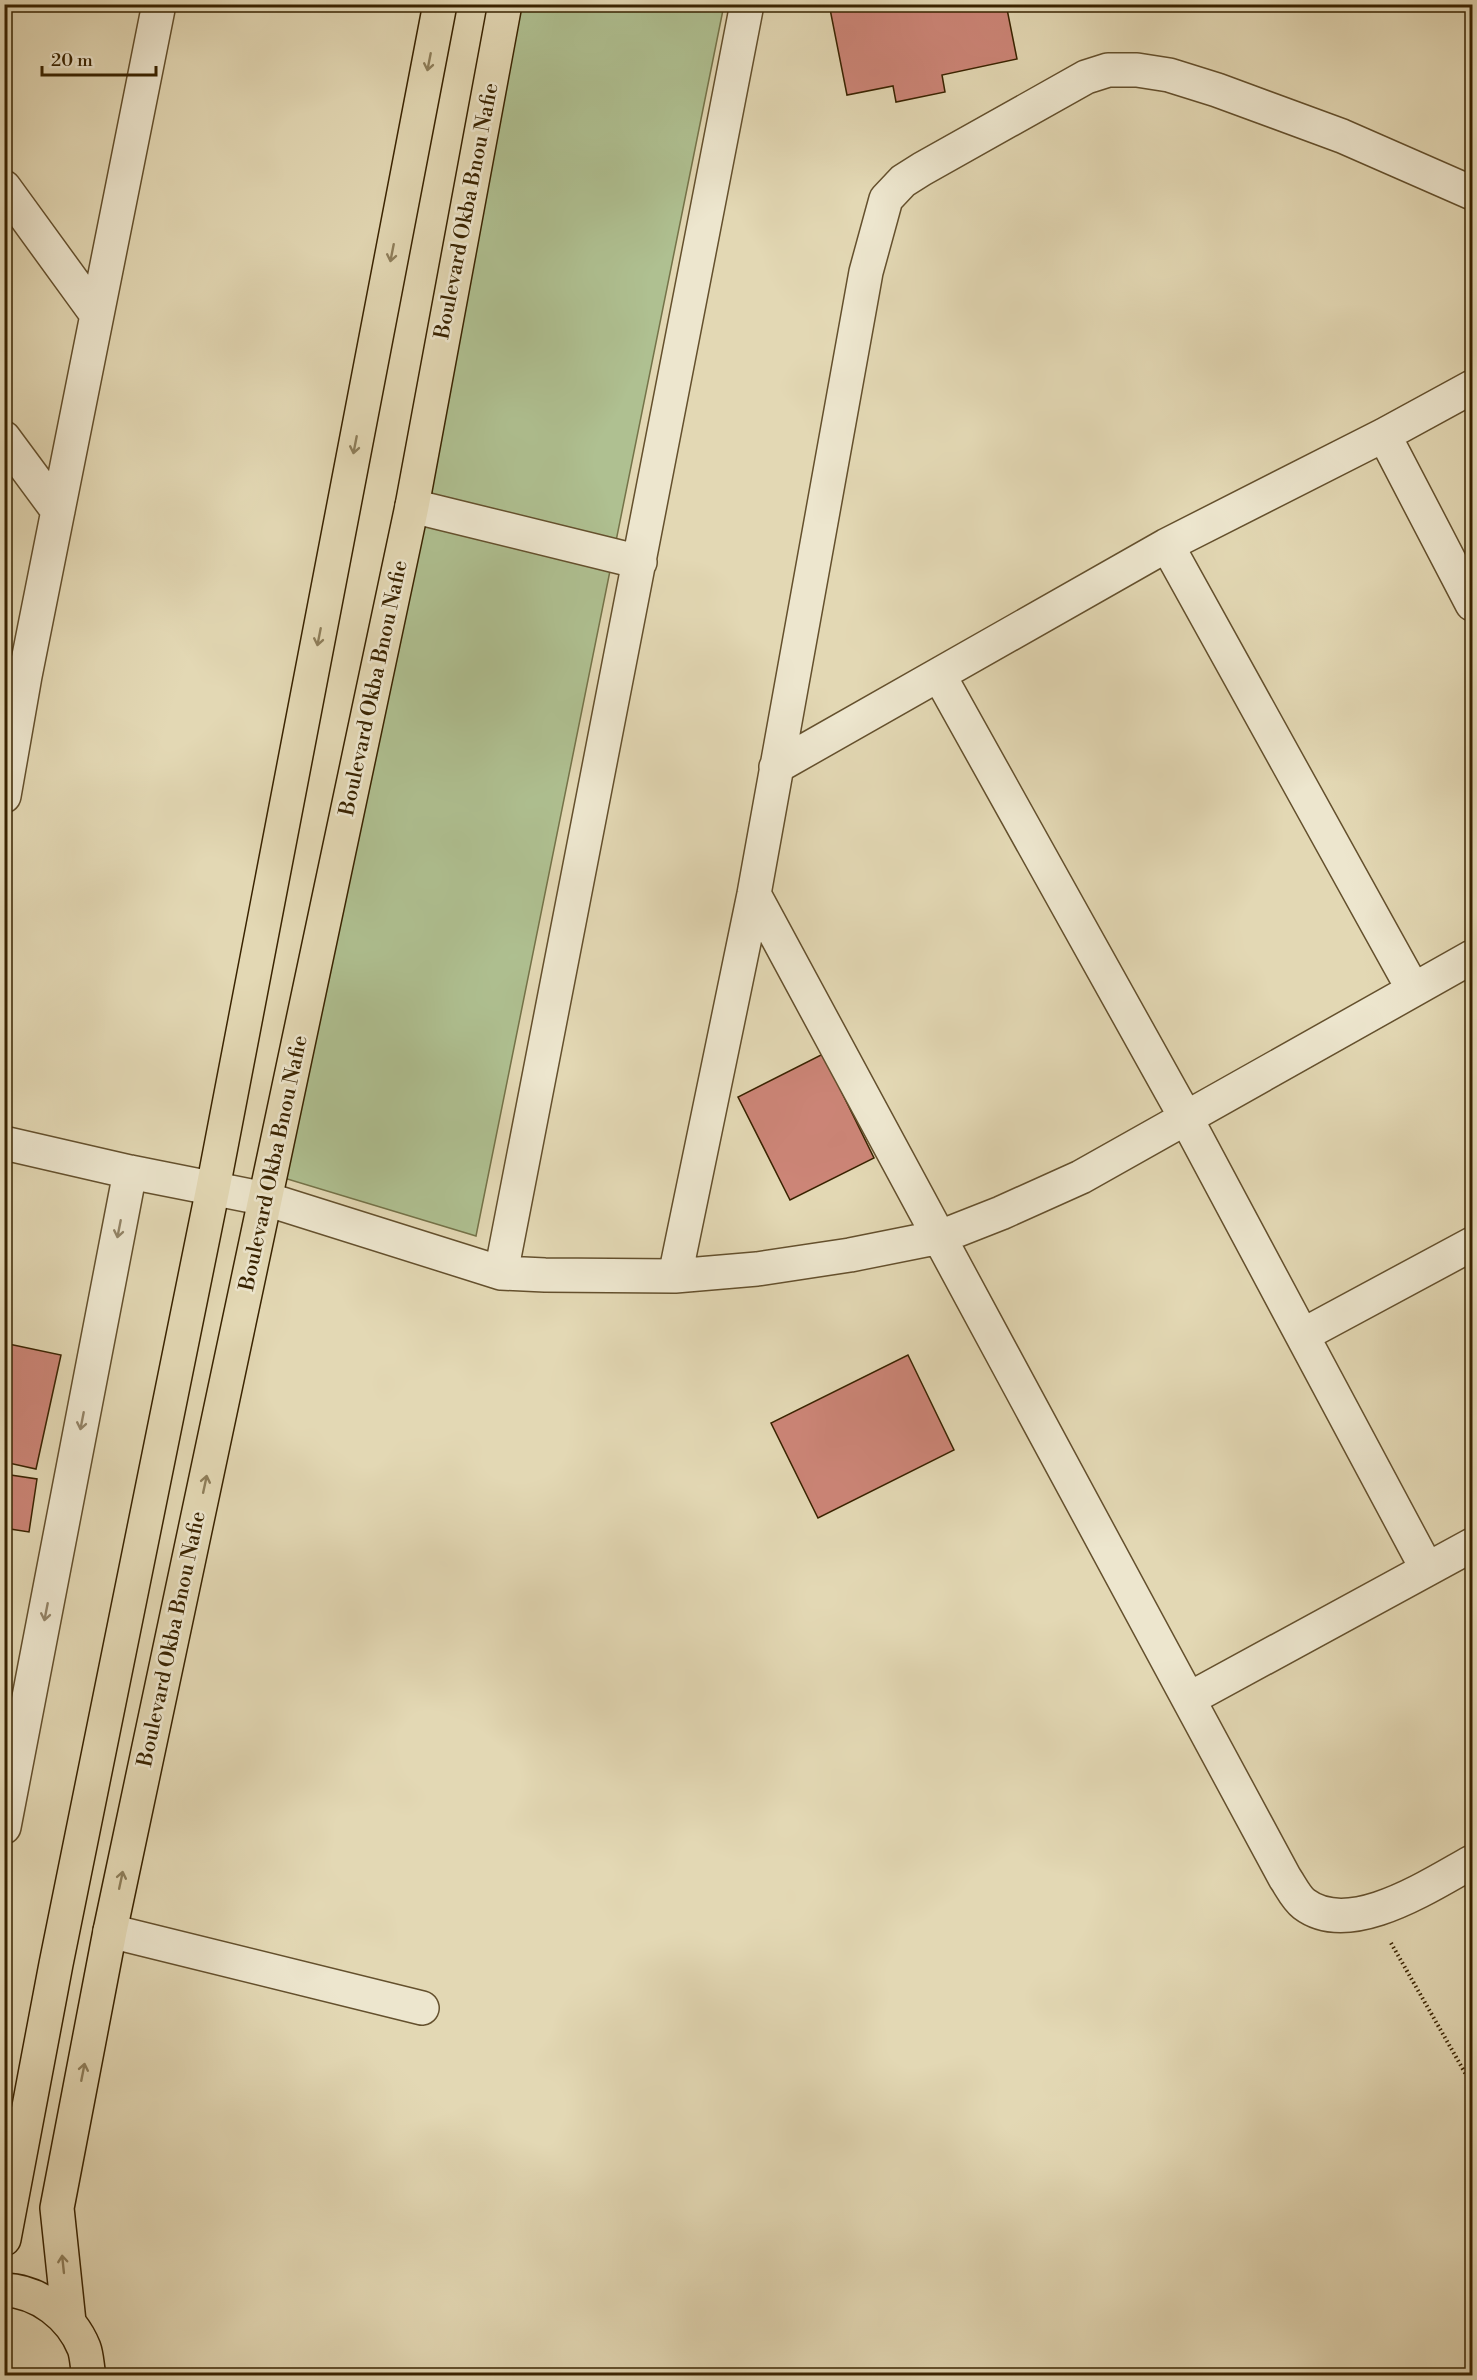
<svg xmlns="http://www.w3.org/2000/svg" width="1477" height="2380" font-family="'Libre Bodoni',serif">
<style>
.green{fill:#afc091;stroke:#747248;stroke-width:1.5}
.building{fill:#cc8577;stroke:#392300;stroke-width:1.5}
.lines{fill:none;stroke-linecap:round;stroke-linejoin:round}
.minor-casing{stroke:#64502d;stroke-width:36}
.major-casing{stroke:#392300;stroke-width:36}
.path{stroke:#392300;stroke-width:4;stroke-dasharray:1.5 3;stroke-linecap:butt}
.minor{stroke:#ede6ce;stroke-width:33}
.major{stroke:#e3d8b4;stroke-width:33}
.oneway{stroke:#8e7e5a}
.oneway2{stroke:#938467}
.labels{text-anchor:middle;dominant-baseline:central;stroke-width:5;stroke-linejoin:round;paint-order:stroke}
.street-label{font-size:21px;fill:#392300;stroke:#ede6ce}
</style>
<rect width="100%" height="100%" fill="#e3d8b4"/>
<filter id="stains"><feTurbulence type="fractalNoise" baseFrequency=".00333" numOctaves="4"/><feColorMatrix values="0 0 0 0 .2 0 0 0 0 .09 0 0 0 0 .02 0 0 0 .5 -.17"/></filter>
<radialGradient id="worn" r=".72"><stop offset=".6" stop-color="#630" stop-opacity="0"/><stop offset="1" stop-color="#630" stop-opacity=".3"/></radialGradient>
<path class="green" d="M 520,5 L 724,5 L 476,1236 L 284,1178 Z"/>
<path class="building" d="M 829,4 L 1006,4 L 1017,59 L 942,75 L 945,92 L 896,102 L 893,86 L 847,95 Z
M 823,1054 L 874,1158 L 790,1200 L 738,1097 Z
M 4,1343 L 61,1355 L 36,1469 L 4,1462 Z
M 908,1355 L 954,1450 L 818,1518 L 771,1423 Z
M 4,1474 L 37,1479 L 29,1532 L 4,1528 Z"/>
<g class="lines">
<g class="minor-casing">
<path id="minor" d="M 4,187 L 97,315
M 1384,435 L 1472,604
M 4,438 L 58,511
M 412,506 L 640,562
M 1167,545 L 1413,989
M 939,675 L 1186,1118 L 1427,1569
M 776,767 L 1167,545 L 1384,435 L 1472,387
M 4,796 L 25,676 L 159,4
M 754,894 L 1285,1878 C 1290,1885 1296,1898 1304,1904 C 1350,1939 1430,1885 1472,1862
M 4,1143 L 130,1172 L 266,1199 L 501,1273 L 545,1275 L 675,1276 L 757,1269 L 850,1255 L 940,1237 L 1001,1213 L 1081,1177 L 1472,957
M 501,1273 L 747,4
M 675,1276 L 754,894 L 866,272 L 886,199 L 903,181 L 922,169 L 1086,77 L 1108,70 L 1137,70 L 1169,75 L 1217,90 L 1342,136 L 1472,193
M 1303,1335 L 1472,1244
M 1189,1699 L 1472,1545
M 4,1827 L 130,1172
M 110,1931 L 422,2008"/>
</g>
<g class="major-casing">
<path id="major" d="M 4,2239 L 56,1964 L 213,1188 L 440,4
M 4,2290 C 39,2291 71,2316 84,2348 C 87,2356 87,2367 89,2376
M 69,2322 L 57,2208 L 110,1931 L 412,506 L 505,4"/>
</g>
<path class="path" d="M 1391,1943 L 1472,2085"/>
<use href="#minor" class="minor"/>
<use href="#major" class="major"/>
</g>
<defs><path id="oneway-shaft" d="M-6 0H5M1.5-3L5.5 0L1.5 3" fill="none" stroke-width="1.6" stroke-linecap="round" stroke-linejoin="round" transform="scale(1.5)"/></defs>
<g class="oneway">
<use href="#oneway-shaft" transform="translate(429 62) rotate(101)"/>
<use href="#oneway-shaft" transform="translate(392 253) rotate(101)"/>
<use href="#oneway-shaft" transform="translate(355 445) rotate(101)"/>
<use href="#oneway-shaft" transform="translate(319 637) rotate(101)"/>
<use href="#oneway-shaft" transform="translate(205 1484) rotate(-78)"/>
<use href="#oneway-shaft" transform="translate(121 1880) rotate(-78)"/>
<use href="#oneway-shaft" transform="translate(83 2072) rotate(-79)"/>
<use href="#oneway-shaft" transform="translate(63 2264) rotate(-96)"/>
</g>
<g class="oneway2">
<use href="#oneway-shaft" transform="translate(119 1229) rotate(101)"/>
<use href="#oneway-shaft" transform="translate(82 1421) rotate(101)"/>
<use href="#oneway-shaft" transform="translate(46 1612) rotate(101)"/>
</g>
<g class="labels">
<g class="street-label">
<text transform="translate(467 211) rotate(-79)">Boulevard Okba Bnou Nafie</text>
<text transform="translate(374 688) rotate(-78)">Boulevard Okba Bnou Nafie</text>
<text transform="translate(274 1163) rotate(-78)">Boulevard Okba Bnou Nafie</text>
<text transform="translate(172 1639) rotate(-78)">Boulevard Okba Bnou Nafie</text>
</g>
</g>
<rect width="1477" height="2380" fill="none" stroke="#e3d8b4" stroke-width="24"/>
<rect x="6" y="6" width="1465" height="2368" fill="none" stroke="#392300" stroke-width="3"/>
<rect x="12" y="12" width="1453" height="2356" fill="none" stroke="#392300" stroke-width="1.5"/>
<path d="M42 66v9h114v-9" fill="none" stroke="#392300" stroke-width="3"/>
<text x="51" y="66" font-size="18" fill="#392300" stroke="#ede6ce" stroke-width="4.5" paint-order="stroke">20 m</text>
<rect width="100%" height="100%" filter="url(#stains)"/>
<rect width="100%" height="100%" fill="url(#worn)"/>
</svg>
